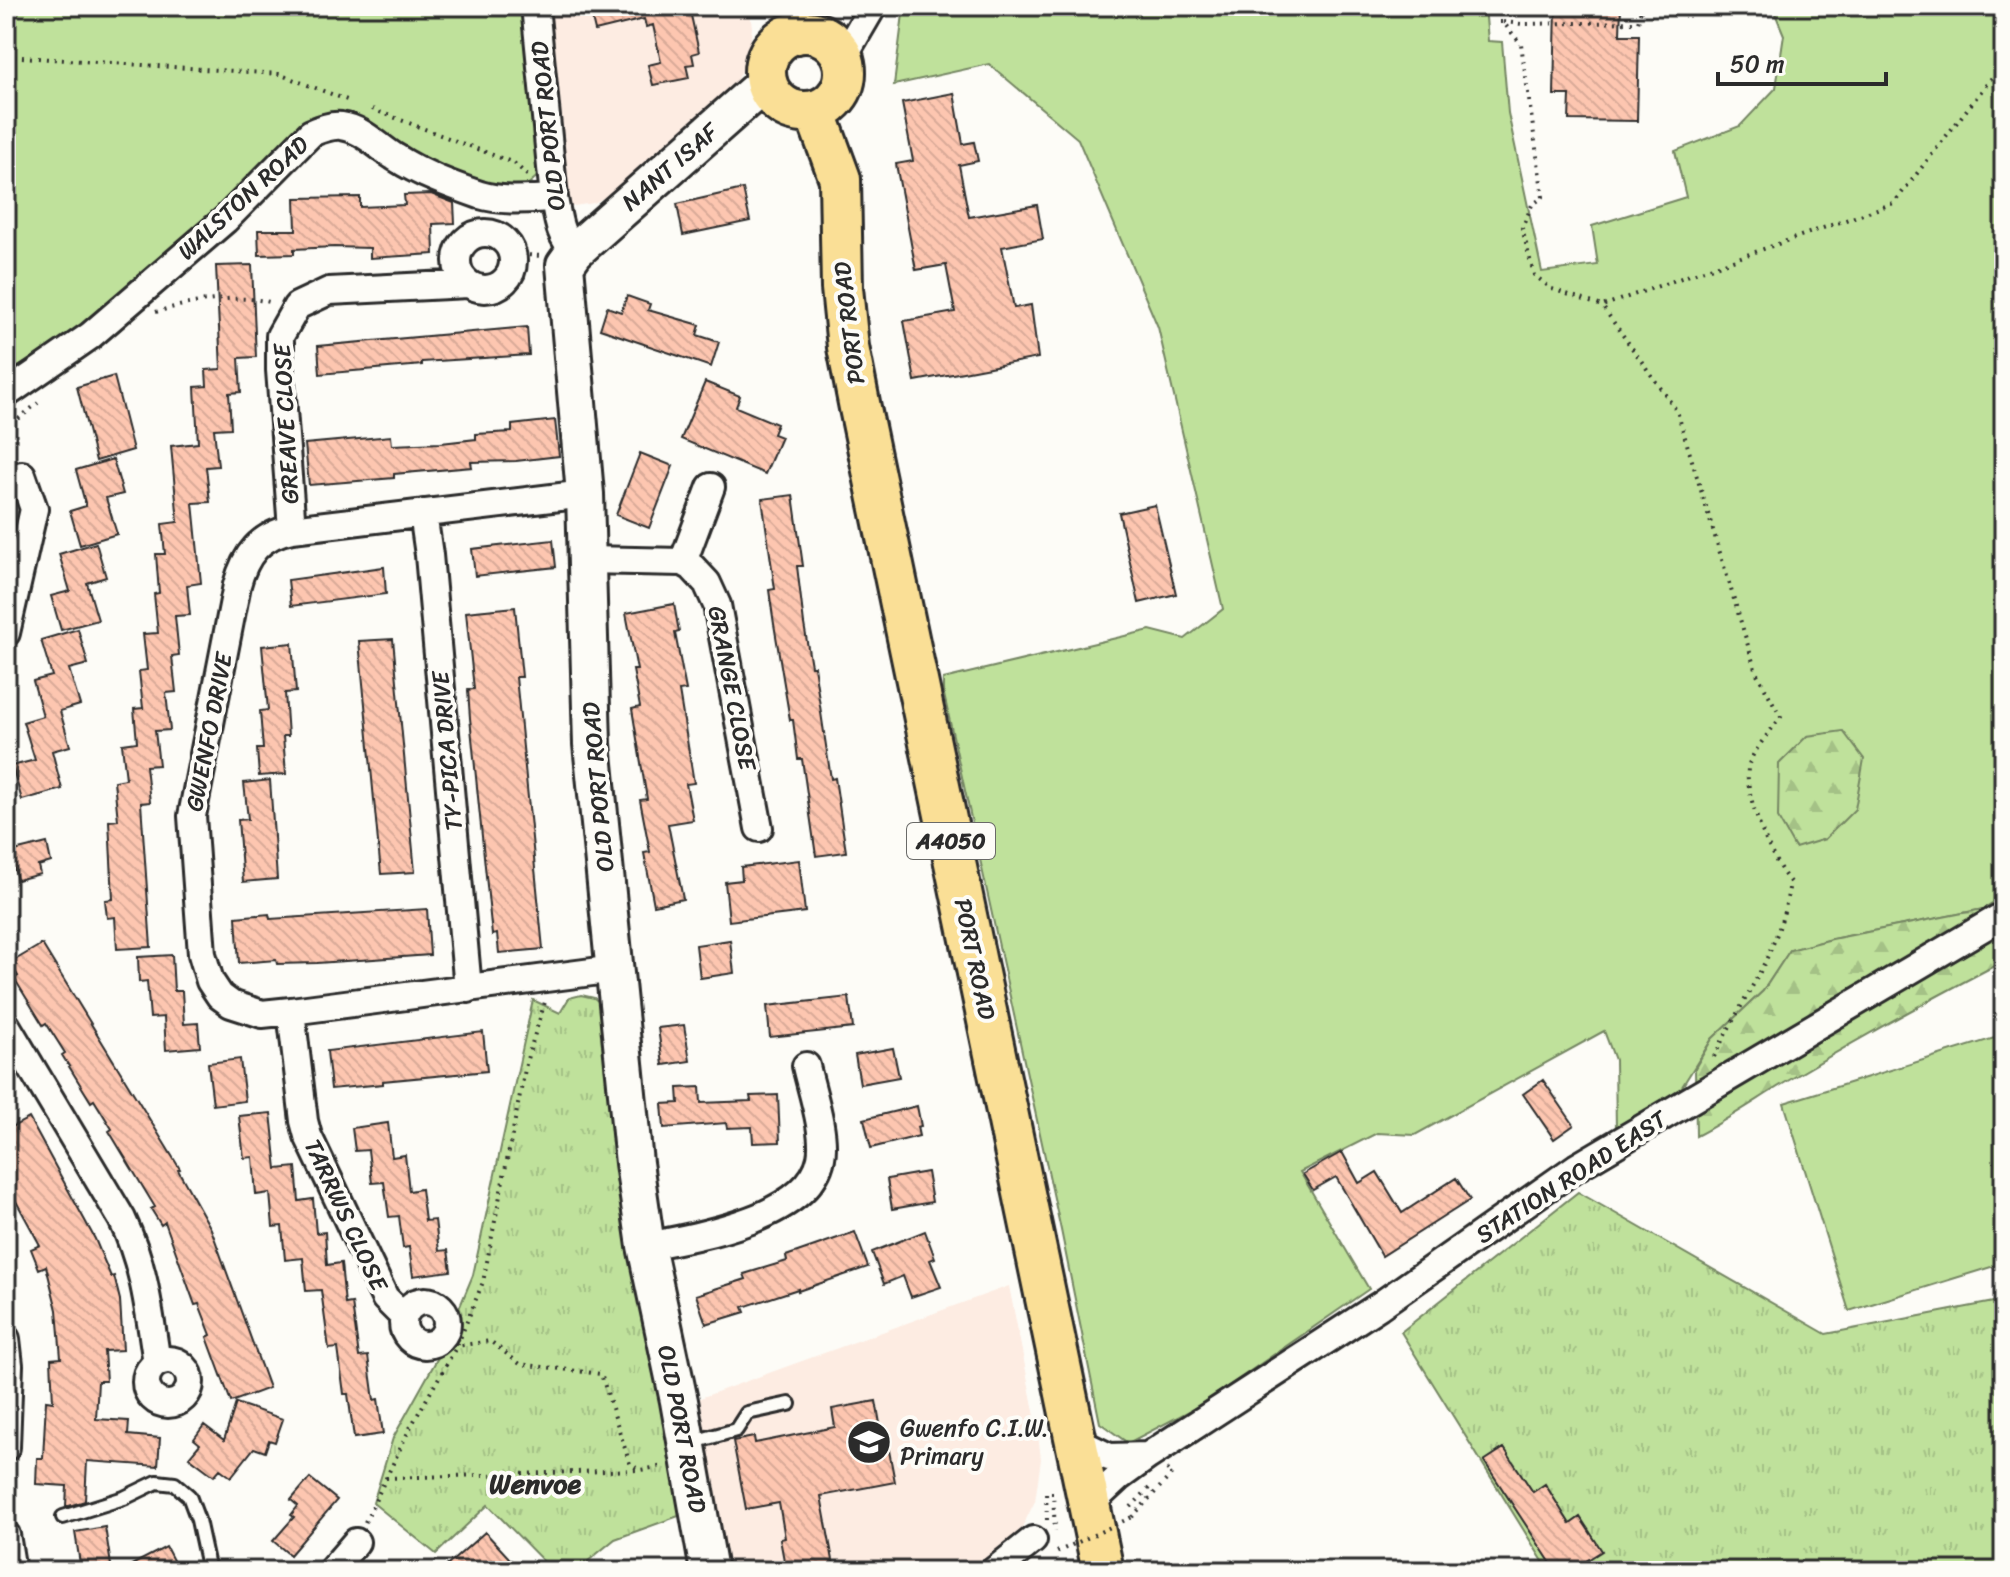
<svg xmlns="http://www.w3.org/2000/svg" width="2010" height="1577" font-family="Sriracha,sans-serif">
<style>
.built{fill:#fdece2}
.grass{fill:#bfe19b;stroke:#758663;stroke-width:2}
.forest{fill:url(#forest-firs);stroke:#758663;stroke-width:2}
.park{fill:url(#park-tufts);stroke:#758663;stroke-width:2}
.building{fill:url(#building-back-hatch);stroke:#2b2b2b;stroke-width:2}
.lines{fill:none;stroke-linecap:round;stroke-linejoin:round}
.lane-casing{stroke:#2b2b2b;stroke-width:18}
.street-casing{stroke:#2b2b2b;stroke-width:32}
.secondary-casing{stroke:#2b2b2b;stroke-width:42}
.primary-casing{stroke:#2b2b2b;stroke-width:46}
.path{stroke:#2b2b2b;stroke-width:4;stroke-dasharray:2 6;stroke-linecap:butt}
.lane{stroke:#fdfcf7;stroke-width:12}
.street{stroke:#fdfcf7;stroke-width:26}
.secondary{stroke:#fdfcf7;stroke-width:36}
.primary{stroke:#fadf96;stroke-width:40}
.path-bridge{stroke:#2b2b2b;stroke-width:4;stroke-dasharray:2 6;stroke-linecap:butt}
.labels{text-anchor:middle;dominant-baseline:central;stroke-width:8;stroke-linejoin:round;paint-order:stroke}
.shield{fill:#fdfcf7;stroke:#6a6a68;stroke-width:2}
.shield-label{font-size:22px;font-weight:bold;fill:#2b2b2b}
.street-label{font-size:24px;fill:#2b2b2b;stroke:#fdfcf7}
.poi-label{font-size:24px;fill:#2b2b2b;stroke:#fdfcf7;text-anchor:start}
.quarter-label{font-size:28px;font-weight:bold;fill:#2b2b2b;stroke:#fdfcf7}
</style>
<defs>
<pattern id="forest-firs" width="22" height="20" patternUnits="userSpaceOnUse" patternTransform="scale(2)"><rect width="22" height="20" fill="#bfe19b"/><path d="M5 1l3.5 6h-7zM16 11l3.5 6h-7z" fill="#a4c186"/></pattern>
<pattern id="park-tufts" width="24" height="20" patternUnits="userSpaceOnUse" patternTransform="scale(2)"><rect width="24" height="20" fill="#bfe19b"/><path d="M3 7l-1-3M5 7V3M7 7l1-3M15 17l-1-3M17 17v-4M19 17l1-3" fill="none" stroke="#a4c186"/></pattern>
<pattern id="building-back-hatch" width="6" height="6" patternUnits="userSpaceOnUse" patternTransform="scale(2)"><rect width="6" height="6" fill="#fdc6b0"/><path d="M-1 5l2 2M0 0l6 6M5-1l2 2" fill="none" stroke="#d9aa98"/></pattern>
</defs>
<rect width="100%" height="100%" fill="#fdfcf7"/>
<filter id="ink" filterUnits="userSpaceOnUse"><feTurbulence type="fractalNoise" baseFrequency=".0125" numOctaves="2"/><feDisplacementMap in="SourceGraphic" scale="16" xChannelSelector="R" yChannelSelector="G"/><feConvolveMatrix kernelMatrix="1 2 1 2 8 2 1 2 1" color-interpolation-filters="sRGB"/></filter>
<g filter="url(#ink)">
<path class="built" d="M 541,6 L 749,6 L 752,27 L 750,48 L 741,73 L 733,87 L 618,190 L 594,203 L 567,207 Z
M 1009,1286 L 1037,1426 L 1041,1459 L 1035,1501 L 1017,1538 L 976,1571 L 725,1571 L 692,1401 Z"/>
<path class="grass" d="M 6,6 L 524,6 L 541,173 L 525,187 L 513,189 L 453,178 L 368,128 L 294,139 L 93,325 L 12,370 L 6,360 Z
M 904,6 L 1485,6 L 1488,41 L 1502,42 L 1508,113 L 1542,272 L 1598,265 L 1592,226 L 1686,197 L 1675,151 L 1740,126 L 1776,88 L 1784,35 L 1772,6 L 2004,6 L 2004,895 L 1983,909 L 1832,939 L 1790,950 L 1763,991 L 1712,1039 L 1673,1101 L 1616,1130 L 1615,1060 L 1604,1031 L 1415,1135 L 1377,1133 L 1300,1172 L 1369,1289 L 1201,1405 L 1128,1443 L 1100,1423 L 1061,1230 L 943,690 L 943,679 L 1150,630 L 1185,639 L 1223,609 L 1158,327 L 1078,139 L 989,64 L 894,85 Z
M 2004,1035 L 2004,1263 L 1849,1311 L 1784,1103 Z"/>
<path class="forest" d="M 1843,731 L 1864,759 L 1855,809 L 1825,839 L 1795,848 L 1778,818 L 1779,764 L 1807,736 Z
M 1983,909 C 1997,930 2010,941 1996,965 C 1927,1001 1858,1039 1791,1079 C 1759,1098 1729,1119 1696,1136 L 1695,1068 L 1712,1039 L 1763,991 L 1790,950 L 1832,939 Z"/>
<path class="park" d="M 581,995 L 594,998 L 605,1007 L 684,1514 L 615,1539 L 576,1571 L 553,1571 L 488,1505 L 436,1554 L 373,1503 L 393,1438 L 441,1352 L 473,1275 L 533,1000 L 560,1013 L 569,998 Z
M 1578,1192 L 1826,1334 L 2004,1300 L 2004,1571 L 1549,1571 L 1401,1332 Z"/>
<path class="building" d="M 589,6 L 689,6 L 699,52 L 692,54 L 694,64 L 686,65 L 689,78 L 653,85 L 648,65 L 661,62 L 653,25 L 646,27 L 644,19 L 595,31 Z
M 1556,6 L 1621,6 L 1620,35 L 1639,35 L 1637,121 L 1569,120 L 1570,95 L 1554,95 Z
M 954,93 L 963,144 L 974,142 L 978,161 L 959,165 L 969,217 L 1037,205 L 1043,239 L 1002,247 L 1014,308 L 1031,305 L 1038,358 L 915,381 L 904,321 L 955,312 L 946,265 L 916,270 L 896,164 L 913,161 L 902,103 Z
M 743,189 L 750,221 L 683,235 L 677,204 Z
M 431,194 L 454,203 L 455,223 L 433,224 L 434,254 L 370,258 L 370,248 L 334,247 L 294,249 L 294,254 L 259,255 L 258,230 L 296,230 L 295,198 L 360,197 L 360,207 L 405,205 L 404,195 Z
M 252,265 L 256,357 L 239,358 L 241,392 L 229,393 L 231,428 L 214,429 L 218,466 L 206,467 L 210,502 L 193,503 L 201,583 L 187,585 L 190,615 L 175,616 L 179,655 L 172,656 L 176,692 L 166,693 L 170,730 L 155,731 L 159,765 L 146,766 L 150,802 L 141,803 L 151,947 L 117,949 L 115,917 L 107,918 L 105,900 L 113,899 L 109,821 L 118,820 L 114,781 L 126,779 L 122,744 L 137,742 L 134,709 L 143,708 L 139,671 L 147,670 L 143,634 L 158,633 L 154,594 L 159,593 L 156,554 L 165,554 L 162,524 L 178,522 L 171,446 L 198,443 L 195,387 L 207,386 L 206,370 L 221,369 L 216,266 Z
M 627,296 L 650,304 L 648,310 L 700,325 L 697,335 L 719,342 L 711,367 L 600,329 L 607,307 L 621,312 Z
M 527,327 L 529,355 L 422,362 L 422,365 L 320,374 L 318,346 Z
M 114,376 L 133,450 L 96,461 L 77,387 Z
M 705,382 L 740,396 L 736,407 L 777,424 L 773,434 L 781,437 L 765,474 L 681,439 Z
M 555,420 L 559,456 L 516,461 L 471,462 L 472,467 L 394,474 L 394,478 L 309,485 L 305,444 L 391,436 L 392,445 L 441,443 L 476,439 L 476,434 L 512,432 L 512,425 Z
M 640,453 L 673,466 L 649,528 L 616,515 Z
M 113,459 L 123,494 L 106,498 L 117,534 L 80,545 L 70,511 L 86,506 L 76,470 Z
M 793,495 L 803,566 L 797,566 L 804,624 L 811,666 L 814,666 L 831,779 L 835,778 L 846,852 L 816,856 L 802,759 L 798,759 L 793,720 L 790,720 L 774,624 L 769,590 L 775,589 L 762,499 Z
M 1155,505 L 1176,594 L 1139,603 L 1119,513 Z
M 553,540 L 556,567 L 475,576 L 472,549 Z
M 96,543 L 106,577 L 87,583 L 98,620 L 61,630 L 51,596 L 70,591 L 59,554 Z
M 384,567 L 386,594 L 291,606 L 288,580 Z
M 674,604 L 679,632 L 675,633 L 686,690 L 679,691 L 694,783 L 686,784 L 693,820 L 668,824 L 683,899 L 654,905 L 644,853 L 650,852 L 640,800 L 647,799 L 632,709 L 640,707 L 633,670 L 637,670 L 626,613 Z
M 515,607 L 522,677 L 516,677 L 543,949 L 499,953 L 497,934 L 492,935 L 470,718 L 468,690 L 474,689 L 466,612 Z
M 78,629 L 88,664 L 69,669 L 80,705 L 60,711 L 70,746 L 52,751 L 62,789 L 22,800 L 12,766 L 35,760 L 23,722 L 43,716 L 33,681 L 52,676 L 41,640 Z
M 393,639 L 415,872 L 381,874 L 359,641 Z
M 292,643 L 296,692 L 285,693 L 288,736 L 283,736 L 286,774 L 259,776 L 257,749 L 263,749 L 260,711 L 268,710 L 262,646 Z
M 270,780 L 277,879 L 243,882 L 238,820 L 248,819 L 244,783 Z
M 47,843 L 51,862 L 38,866 L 40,874 L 17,880 L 10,852 Z
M 799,860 L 805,912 L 729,921 L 725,882 L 742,880 L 741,867 Z
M 427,909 L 430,955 L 317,963 L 277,964 L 276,960 L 239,963 L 236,917 L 269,914 L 270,919 Z
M 730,940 L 734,973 L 700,978 L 696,945 Z
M 42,944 L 180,1169 L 178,1170 L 211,1229 L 269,1388 L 231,1402 L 207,1337 L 211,1335 L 199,1304 L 195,1305 L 165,1222 L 161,1225 L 151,1209 L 155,1207 L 109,1131 L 112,1129 L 94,1100 L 91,1102 L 62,1055 L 65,1053 L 46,1023 L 43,1025 L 14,978 L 18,976 L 10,963 Z
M 172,955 L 174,991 L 182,991 L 184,1024 L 198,1023 L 200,1047 L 166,1050 L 164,1017 L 150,1018 L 147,981 L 139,982 L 138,957 Z
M 849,997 L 853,1028 L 770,1037 L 767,1006 Z
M 684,1025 L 690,1061 L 663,1065 L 658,1028 Z
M 483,1032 L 487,1071 L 383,1081 L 383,1084 L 331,1089 L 327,1051 Z
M 893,1048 L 899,1077 L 860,1084 L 855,1055 Z
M 240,1059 L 245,1101 L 213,1105 L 208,1063 Z
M 1543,1080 L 1574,1125 L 1554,1139 L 1523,1094 Z
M 700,1087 L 701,1103 L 751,1101 L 750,1096 L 778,1095 L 780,1142 L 753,1143 L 752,1127 L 727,1128 L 726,1123 L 664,1128 L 662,1104 L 679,1103 L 678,1088 Z
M 917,1106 L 921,1126 L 917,1127 L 919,1136 L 871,1148 L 864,1119 Z
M 271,1113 L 277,1169 L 296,1167 L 299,1201 L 313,1199 L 316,1233 L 325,1232 L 327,1265 L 341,1263 L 345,1304 L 352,1303 L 359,1357 L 368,1356 L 374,1400 L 378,1399 L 383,1434 L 354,1438 L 348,1394 L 344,1394 L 338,1348 L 329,1349 L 321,1290 L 306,1291 L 303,1258 L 285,1260 L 282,1226 L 273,1227 L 270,1193 L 256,1195 L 253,1157 L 244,1158 L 239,1116 Z
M 29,1118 L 95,1239 L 111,1277 L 114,1276 L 120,1300 L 123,1350 L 104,1351 L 106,1381 L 98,1381 L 96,1419 L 129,1421 L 128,1435 L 160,1438 L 158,1466 L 87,1461 L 85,1501 L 69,1506 L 66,1506 L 67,1486 L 36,1484 L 37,1458 L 43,1458 L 46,1401 L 53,1402 L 51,1359 L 61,1358 L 57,1310 L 46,1266 L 39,1269 L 31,1249 L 40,1245 L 6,1183 L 6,1130 Z
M 388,1123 L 392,1157 L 405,1155 L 409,1191 L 421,1189 L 425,1221 L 435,1220 L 439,1251 L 448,1250 L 451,1271 L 413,1276 L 409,1247 L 403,1248 L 399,1216 L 389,1217 L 384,1182 L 372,1183 L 368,1150 L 355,1151 L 352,1128 Z
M 1342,1152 L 1359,1183 L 1377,1172 L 1402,1213 L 1456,1178 L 1470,1200 L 1382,1256 L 1336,1177 L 1313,1190 L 1303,1174 Z
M 927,1172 L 932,1202 L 892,1209 L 887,1179 Z
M 925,1231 L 935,1258 L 930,1260 L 941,1287 L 911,1297 L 903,1276 L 884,1284 L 872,1252 Z
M 855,1232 L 868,1267 L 798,1291 L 798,1289 L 743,1307 L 745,1312 L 706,1324 L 696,1295 L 746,1279 L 744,1274 L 787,1261 L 786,1256 Z
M 876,1401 L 883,1441 L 887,1440 L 895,1482 L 821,1496 L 835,1571 L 786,1571 L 780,1539 L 785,1538 L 779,1503 L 746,1509 L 733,1441 L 754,1437 L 755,1443 L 835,1427 L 832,1409 Z
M 236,1403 L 283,1419 L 275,1442 L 269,1440 L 265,1452 L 254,1448 L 231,1477 L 220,1469 L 214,1476 L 189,1457 L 200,1444 L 194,1439 L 204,1425 L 224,1440 Z
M 1504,1448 L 1533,1492 L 1545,1484 L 1570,1524 L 1580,1517 L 1602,1551 L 1570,1571 L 1556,1571 L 1484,1461 Z
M 310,1478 L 337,1500 L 290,1555 L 273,1541 L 294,1517 L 291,1515 L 298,1506 L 291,1500 Z
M 105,1527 L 111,1565 L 81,1570 L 75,1532 Z
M 485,1532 L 521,1571 L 441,1571 Z
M 166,1547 L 176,1566 L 166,1571 L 120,1571 Z"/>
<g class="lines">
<g class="lane-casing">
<path id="lane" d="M 690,1443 L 736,1430 L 747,1413 L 789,1404
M 63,1517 L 124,1498 L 157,1482 L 175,1484 L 189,1496 L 198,1520 L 209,1571"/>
</g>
<g class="street-casing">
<path id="street" d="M 535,6 L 554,198 C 558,219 559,236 575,251
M 842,59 L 873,6
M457 261a28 28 0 1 1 56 0a28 28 0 1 1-56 0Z
M 6,394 L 90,336 L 225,220 L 311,133 C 321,129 331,125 341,126 C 363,129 377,146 395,157 C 421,174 451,185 480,195 C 503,202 530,199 554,198
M 585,494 L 292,529 C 260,535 245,555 237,585 L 192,816 L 202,954 L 210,981 L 220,996 L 231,1004 L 262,1014 L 291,1011 L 615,969
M 423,513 L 429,555 L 468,989
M 292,529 L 280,370 L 280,336 L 297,306 L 329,291 L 468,284
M 587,560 L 683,562 L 692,567 L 707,583 L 717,605 L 759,828
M 683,562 L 711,487
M 6,633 L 34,509 L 22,475
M 291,1011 L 304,1121 L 308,1136 L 385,1298 L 403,1316
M 6,1025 L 122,1219 C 145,1267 149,1311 157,1363
M 646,1246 C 696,1237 809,1218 821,1158 C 826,1133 812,1092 806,1066
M403 1323a22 22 0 1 1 44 0a22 22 0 1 1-44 0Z
M 6,1339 L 9,1365 L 6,1447
M146 1382a22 22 0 1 1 44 0a22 22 0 1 1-44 0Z
M 1076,1441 L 1109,1457 L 1148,1456
M 1090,1504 L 1119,1477 L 1148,1456 L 1379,1306 L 1577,1167 L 2004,915
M 6,1535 L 12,1571
M 331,1571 L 356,1542
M 994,1571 L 1033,1540"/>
</g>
<g class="secondary-casing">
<path id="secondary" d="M 709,1571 L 679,1401 L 646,1246 L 634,1163 L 592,744 L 585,494 L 565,265 L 575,251 L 766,82"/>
</g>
<g class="primary-casing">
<path id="primary" d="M765 72a40 40 0 1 1 80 0a40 40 0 1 1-80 0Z
M 815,111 L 840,179 L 842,288 L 848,347 L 860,408 L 1103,1571"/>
</g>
<path class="path" d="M 1500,6 L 1500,22 L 1503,22 L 1521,44 L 1543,197 L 1532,205 L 1522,228 L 1534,275 L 1552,289 L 1602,306
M 1503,22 L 1522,24 L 1638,22 L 1642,6
M 6,56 L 279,74 L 352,102
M 372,109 L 514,163 L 528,176
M 513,254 L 541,256
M 156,312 C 189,302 239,293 273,303
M 6,429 L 38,403
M 1714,1057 C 1744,995 1780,953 1790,882 C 1772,862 1741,790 1749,764 C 1753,751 1772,729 1781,717 L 1756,672 L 1677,411 L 1602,306 L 1894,203 L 2004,62
M 446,1330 L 457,1346 L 490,1341 L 520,1364 L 601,1374 L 630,1464 L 640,1470 L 664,1466
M 386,1478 L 639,1470
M 1131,1507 L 1153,1484
M 1132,1517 L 1172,1474 L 1167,1469
M 1047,1520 L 1046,1493 L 1053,1493 L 1055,1531
M 365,1522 L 410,1428 L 457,1346 L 483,1282 L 527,1059 L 545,1002"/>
<use href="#lane" class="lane"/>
<use href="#street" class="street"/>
<use href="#secondary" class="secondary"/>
<use href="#primary" class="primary"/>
<path class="path-bridge" d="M 1057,1552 L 1132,1517"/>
</g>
</g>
<defs>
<g id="school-disc" transform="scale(2.3)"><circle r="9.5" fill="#2b2b2b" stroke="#fdfcf7"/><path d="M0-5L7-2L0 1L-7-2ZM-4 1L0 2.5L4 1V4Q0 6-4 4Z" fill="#fff"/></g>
</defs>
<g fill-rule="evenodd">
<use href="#school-disc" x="869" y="1442"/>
</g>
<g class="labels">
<rect class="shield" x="907" y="823" width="88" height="36" rx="6"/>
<g class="shield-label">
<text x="951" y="841">A4050</text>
</g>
<g class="street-label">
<text transform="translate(548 126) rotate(-96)">OLD PORT ROAD</text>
<text transform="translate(670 167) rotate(-41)">NANT ISAF</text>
<text transform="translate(243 198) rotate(-43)">WALSTON ROAD</text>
<text transform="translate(849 323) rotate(-97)">PORT ROAD</text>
<text transform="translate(286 424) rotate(-93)">GREAVE CLOSE</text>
<text transform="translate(732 688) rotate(79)">GRANGE CLOSE</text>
<text transform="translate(209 732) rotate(-79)">GWENFO DRIVE</text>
<text transform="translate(447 751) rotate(-95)">TY-PICA DRIVE</text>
<text transform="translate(598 787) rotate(-95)">OLD PORT ROAD</text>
<text transform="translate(975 959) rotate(78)">PORT ROAD</text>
<text transform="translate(1571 1177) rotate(-33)">STATION ROAD EAST</text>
<text transform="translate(346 1215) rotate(65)">TARRWS CLOSE</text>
<text transform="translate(682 1429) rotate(79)">OLD PORT ROAD</text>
</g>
<g class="poi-label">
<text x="900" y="1428">Gwenfo C.I.W.<tspan x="900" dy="28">Primary</tspan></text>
</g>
<g class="quarter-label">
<text x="535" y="1483">Wenvoe</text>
</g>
</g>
<rect width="2010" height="1577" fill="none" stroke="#fdfcf7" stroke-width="32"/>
<rect x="16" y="16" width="1978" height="1545" fill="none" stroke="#2b2b2b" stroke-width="3" filter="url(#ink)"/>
<path d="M1718 72v12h168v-12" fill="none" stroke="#2b2b2b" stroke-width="4"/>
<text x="1730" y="72" font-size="24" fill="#2b2b2b" stroke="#fdfcf7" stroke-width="6" paint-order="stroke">50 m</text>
</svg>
